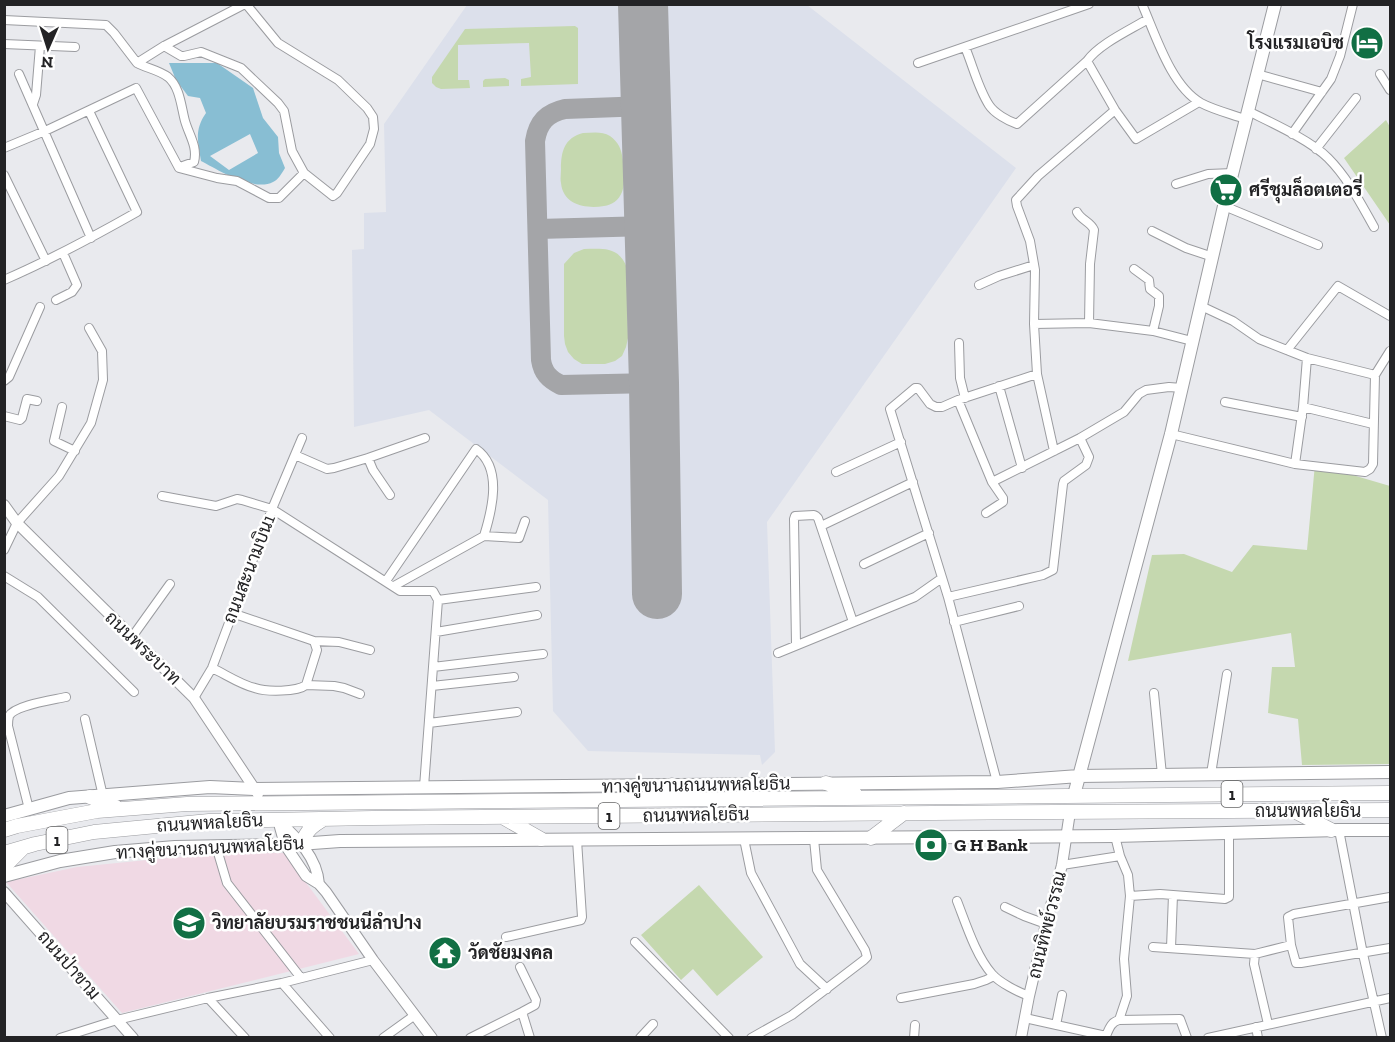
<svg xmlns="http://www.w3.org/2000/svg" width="1395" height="1042" font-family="'Zilla Slab',Sarabun,serif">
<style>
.built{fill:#dce0eb}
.education{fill:#f0d9e4}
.green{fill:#c5d8af}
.water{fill:#88bed3;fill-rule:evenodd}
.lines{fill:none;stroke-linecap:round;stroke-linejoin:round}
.taxiway{stroke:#a4a5a8;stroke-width:20}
.runway{stroke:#a4a5a8;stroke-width:50}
.minor-casing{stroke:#9b9ca0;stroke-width:10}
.tertiary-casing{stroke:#9b9ca0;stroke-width:12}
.secondary-casing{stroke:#9b9ca0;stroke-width:14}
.trunk-casing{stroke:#9b9ca0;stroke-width:15}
.minor{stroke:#fff;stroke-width:8}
.tertiary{stroke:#fff;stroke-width:10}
.secondary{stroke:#fff;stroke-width:12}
.trunk{stroke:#fff;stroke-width:14}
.labels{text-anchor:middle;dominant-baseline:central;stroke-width:5;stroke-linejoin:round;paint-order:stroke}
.shield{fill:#fff;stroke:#656566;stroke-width:1.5}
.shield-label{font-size:16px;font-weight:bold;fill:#232325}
.poi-label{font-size:18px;font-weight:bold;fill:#232325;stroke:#fff;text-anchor:start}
.street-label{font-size:18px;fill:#232325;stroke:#fff}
</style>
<rect width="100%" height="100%" fill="#e9eaee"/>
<path class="built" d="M 467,5 L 807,5 L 1016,168 L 767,522 L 775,752 L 762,765 L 760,755 L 588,751 L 553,711 L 548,500 L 429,410 L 354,427 L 352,250 L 364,249 L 364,213 L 386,212 L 384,124 Z"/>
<path class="education" d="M 233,853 L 284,853 L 359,954 L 122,1013 L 6,882 L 77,867 L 167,858 Z"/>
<path class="green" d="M 575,26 L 578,28 L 578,84 L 521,86 L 521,79 L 531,77 L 529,43 L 458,45 L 458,80 L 469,80 L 470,88 L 441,89 L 436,87 L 432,83 L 432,77 L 465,29 Z
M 505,78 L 509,80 L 509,86 L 483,87 L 483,81 L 485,79 Z
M 1386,120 L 1390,127 L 1390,225 L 1344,158 Z
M 583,133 C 592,133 602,131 610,136 C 614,139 617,142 619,146 C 624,155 626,183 622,192 C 619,200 612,205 604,206 C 586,209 563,205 561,183 C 560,179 561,174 561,169 C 561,152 564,138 583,133 Z
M 584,249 C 603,249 619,246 627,268 L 628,338 L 626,347 L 622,356 L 615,361 L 605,364 L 582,364 L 574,359 L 568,352 L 565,344 L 564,336 L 564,264 L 574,253 Z
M 1315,464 L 1390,486 L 1390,764 L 1302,765 L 1298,719 L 1268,713 L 1272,667 L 1295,667 L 1291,633 L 1128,661 L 1152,555 L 1184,554 L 1232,572 L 1253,545 L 1307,550 Z
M 699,885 L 763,957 L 717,996 L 693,969 L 681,980 L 641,935 Z"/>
<path class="water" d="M 169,63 L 217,63 L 253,88 L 263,118 L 278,137 L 279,153 L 285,168 C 282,173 278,180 273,182 C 254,192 218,170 201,161 C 198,142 194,130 206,113 L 200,98 L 188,96 L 176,80 ZM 250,134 L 258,153 L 229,170 L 210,156 Z"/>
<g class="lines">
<path class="taxiway" d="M 646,106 L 565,109 C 547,113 538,122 535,141 L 541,360 C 543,373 549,379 561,385 L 654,383
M 538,229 L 649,226"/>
<path class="runway" d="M 643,4 L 654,383 L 657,594"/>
<g class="minor-casing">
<path id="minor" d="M 1142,4 C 1156,36 1171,86 1201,103 C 1214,110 1231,114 1245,119
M 4,20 L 106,25 L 114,33 L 137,63 L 164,46 L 245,4
M 4,44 L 75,47
M 164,46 L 181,56 L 184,56 L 201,52 L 241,68 L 278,103 L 284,111 L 292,151 L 304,173
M 965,47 C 973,66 978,88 989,105 C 994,113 1008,121 1017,124 L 1087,61 C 1099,44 1130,30 1148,19
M 1087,61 L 1115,110 L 1136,139 L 1199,102
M 137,63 C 146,68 159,70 168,77 C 180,87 181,106 185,121 C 189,135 198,147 194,162 L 180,167
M 918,63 L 1089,4
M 19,74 L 91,238
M 1257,74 L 1322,92
M 1380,74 L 1390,90
M 33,104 L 36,95 L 40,46
M 1248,111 C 1272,123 1310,140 1328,158 C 1348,178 1361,204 1374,227
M 1292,134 L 1331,79 L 1340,56 L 1353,4
M 4,148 L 45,131 L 136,88 L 179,168 L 217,178 L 237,181 L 269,198 L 279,198 L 304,173 L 333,196 L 337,193 L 370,144 L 374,129 L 373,117 L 367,108 L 338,80 L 278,43 L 246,4
M 1316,149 L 1356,98
M 4,175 L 46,261
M 1176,184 L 1208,174 L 1233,173
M 1224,206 L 1318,245
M 1077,212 C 1081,220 1091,222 1094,230 L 1090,264 L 1089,323
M 1152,231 L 1186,248 L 1213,257
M 1134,269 L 1149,280 L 1150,289 L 1159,296 L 1159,306 L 1153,331
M 4,280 C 50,260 93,237 137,212 L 89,111
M 979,285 L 999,276 L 1034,265
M 56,300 L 72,292 L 77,285 L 63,253
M 1201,306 L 1233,321 L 1259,339 L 1307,358 L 1375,375
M 1034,324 L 1089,323 L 1153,331 L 1192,341
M 959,343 L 960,378 L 965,398
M 1287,350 L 1338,286 L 1390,316
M 4,381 L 9,377 L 40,307
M 999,386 L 1022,468
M 958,400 L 992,482 L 1003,498 L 1003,502 L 986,513
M 1225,402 L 1302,417
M 62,407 L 54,441 L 75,451
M 1303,407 L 1373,424
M 4,416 L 20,420 L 22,418 L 27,399 L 37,401
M 1171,434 L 1295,464 L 1365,472 L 1370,469 L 1373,464 L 1375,375 L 1390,351
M 1054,451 L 1037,374 L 1034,324 L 1035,270 L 1030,241 L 1017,206 L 1016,200 L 1038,176 L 1115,110
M 295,455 L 327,469 L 334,468 L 368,458 L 425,438
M 368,458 L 373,470 L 390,495
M 1295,464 L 1303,407 L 1307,358
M 836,472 L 901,442
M 992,482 L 1080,438 L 1124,412 L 1139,394 L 1146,390 L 1169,387 L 1182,388
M 162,496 L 216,506 L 237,499 L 242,500 L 272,509 L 400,591 L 433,591 L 438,600 L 424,787
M 821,526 L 913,482
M 4,550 L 17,523 L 59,476 L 91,423 L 103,380 L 102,351 L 89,328
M 864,564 L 929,533
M 4,576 L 38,597 L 134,692
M 386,581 L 476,449 C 503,468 492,510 484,536
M 394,586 L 484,536 L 519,538 L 525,521
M 948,597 L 1043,575 L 1053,570 L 1063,484 L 1064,481 L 1086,465 L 1089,457 L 1080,438
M 438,600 L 536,587
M 232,613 L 314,641 L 317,650 L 306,685
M 954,622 L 1019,606
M 436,632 L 537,615
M 132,637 L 170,584
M 314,641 L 339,642 L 370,650
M 796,645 L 794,519 L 795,516 L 814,515 L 816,516 L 818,518 L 853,622
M 778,653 L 915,597 L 942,578
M 433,667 L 543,654
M 212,668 C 225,674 241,685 255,688 C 266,692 297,692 306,685 L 334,686 L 344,688 L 360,694
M 432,686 L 514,677
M 1154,693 L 1162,775
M 194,698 L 212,668 L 272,509 L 302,438
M 85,719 L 103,796
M 429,723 L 517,712
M 1211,774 L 1227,674
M 997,782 L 948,597 L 890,409 L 915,388 L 918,388 L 930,404 L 936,407 L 942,407 L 958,400 L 1037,374
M 29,809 L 8,726 C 8,722 8,720 9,716 C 15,705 53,700 66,697
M 1339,830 L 1363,954 L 1382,1038
M 1115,836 L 1120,856 L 1128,875 L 1130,896 L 1124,959 L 1127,996 L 1119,1020 L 1180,1019 L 1187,1038
M 744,839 L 751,873 L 800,964 L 827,989
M 216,846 L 227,883 L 301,978
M 1062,865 L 1120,856
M 1130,896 L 1160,894 L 1225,899 L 1229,897 L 1229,833
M 1390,897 L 1294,914 L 1288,917 L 1291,945 L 1296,963 L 1301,963 L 1390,948
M 957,901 C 966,924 976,956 992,974 C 1000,983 1018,992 1029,996
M 1005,907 L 1024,916 L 1046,924
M 506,937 L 581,920 L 582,917 L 577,840
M 635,942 L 729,1038
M 1153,947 L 1255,954 L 1291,945
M 1171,948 L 1173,895
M 1255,954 L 1254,964 L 1268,1024
M 282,983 L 330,1038
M 208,998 L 245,1038
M 901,998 L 974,984 L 986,980 L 994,976
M 522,1012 L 530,1038
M 1025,1018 L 1106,1036 C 1109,1029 1111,1022 1119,1020
M 1056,1025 L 1062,995
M 1256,1027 L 1258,1038
M 60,1038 L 117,1020 L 208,998 L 282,983 L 373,960
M 383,1038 L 415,1015
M 470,1038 L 522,1012 L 535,1005 L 536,1000 L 520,967
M 640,1038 L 653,1024
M 751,1038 L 792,1015 L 864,960 L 867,957 L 865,950 L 817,870 L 814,839
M 914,1038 L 915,1025
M 1208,1038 L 1390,998"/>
</g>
<g class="tertiary-casing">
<path id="tertiary" d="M 4,505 L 17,523 L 194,698 L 258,794
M 278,820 L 285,845 L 306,876 L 319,884 L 326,892 L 373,960 L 432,1038
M 278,820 C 297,838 317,857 319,884
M 4,892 L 133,1038
M 1021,1038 L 1029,996 L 1046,924 L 1062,865 L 1070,812"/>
</g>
<g class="secondary-casing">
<path id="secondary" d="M 1074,795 L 1171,434 L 1224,206 L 1275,4
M 4,816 L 69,798 L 210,787 L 254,789 L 997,782 L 1079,776 L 1390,772
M 4,876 L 60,861 L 115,852 L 175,847 L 285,845 L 340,841 L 1115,836 L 1339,830 L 1390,830"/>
</g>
<g class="trunk-casing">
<path id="trunk" d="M 826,783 L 855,794
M 90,797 L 116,807
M 646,798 L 672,785
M 1298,813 L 1331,830
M 504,818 L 541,839
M 4,830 L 17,826 L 97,811 L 187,804 L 1390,793
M 871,838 L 904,813
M 302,843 C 307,830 312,826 324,819
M 4,853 L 35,844 L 94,832 L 209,821 L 373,818 L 1056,812 L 1390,810
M 4,867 L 22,849"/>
</g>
<use href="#minor" class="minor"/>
<use href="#tertiary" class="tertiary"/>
<use href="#secondary" class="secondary"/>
<use href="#trunk" class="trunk"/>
</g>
<defs>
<g id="hotel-disc" transform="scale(1.725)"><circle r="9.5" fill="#116f44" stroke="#fff"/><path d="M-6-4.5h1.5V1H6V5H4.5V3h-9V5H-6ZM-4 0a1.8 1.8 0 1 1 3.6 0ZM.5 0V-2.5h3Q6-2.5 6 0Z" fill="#fff"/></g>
<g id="supermarket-disc" transform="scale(1.725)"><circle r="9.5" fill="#116f44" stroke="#fff"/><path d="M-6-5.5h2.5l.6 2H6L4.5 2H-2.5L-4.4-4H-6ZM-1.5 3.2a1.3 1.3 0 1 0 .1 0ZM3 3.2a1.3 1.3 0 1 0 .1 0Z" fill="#fff"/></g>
<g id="bank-disc" transform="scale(1.725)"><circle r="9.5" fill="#116f44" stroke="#fff"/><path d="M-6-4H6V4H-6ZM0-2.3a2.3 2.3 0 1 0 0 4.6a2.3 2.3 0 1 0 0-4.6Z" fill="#fff"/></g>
<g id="university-disc" transform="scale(1.725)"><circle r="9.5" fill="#116f44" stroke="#fff"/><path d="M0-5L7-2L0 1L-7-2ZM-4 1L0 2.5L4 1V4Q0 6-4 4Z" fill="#fff"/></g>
<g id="temple-disc" transform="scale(1.725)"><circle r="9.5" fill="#116f44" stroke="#fff"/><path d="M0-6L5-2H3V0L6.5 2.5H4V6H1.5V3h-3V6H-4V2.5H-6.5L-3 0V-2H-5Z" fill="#fff"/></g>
</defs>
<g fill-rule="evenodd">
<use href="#hotel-disc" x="1367" y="43"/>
<use href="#supermarket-disc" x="1226" y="190"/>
<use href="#bank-disc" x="931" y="845"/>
<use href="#university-disc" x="189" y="923"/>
<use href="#temple-disc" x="445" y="953"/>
</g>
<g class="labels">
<g class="shield">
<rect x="1221.5" y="781" width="21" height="26" rx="4.5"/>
<rect x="598.5" y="803" width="21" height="26" rx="4.5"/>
<rect x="46.5" y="827" width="21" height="26" rx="4.5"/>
</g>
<g class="shield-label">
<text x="1232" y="794">1</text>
<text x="609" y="816">1</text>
<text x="57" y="840">1</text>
</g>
<g class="poi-label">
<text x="1344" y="43" text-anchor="end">โรงแรมเอบิช</text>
<text x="1249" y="190">ศรีชุมล็อตเตอรี่</text>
<text x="954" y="845">G H Bank</text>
<text x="212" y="923">วิทยาลัยบรมราชชนนีลำปาง</text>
<text x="468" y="953">วัดชัยมงคล</text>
</g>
<g class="street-label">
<text transform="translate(249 569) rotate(-69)">ถนนสะนามบิน1</text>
<text transform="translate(143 648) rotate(44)">ถนนพระบาท</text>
<text transform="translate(696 785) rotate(-1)">ทางคู่ขนานถนนพหลโยธิน</text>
<text x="1308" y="811">ถนนพหลโยธิน</text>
<text transform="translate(696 815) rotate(-1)">ถนนพหลโยธิน</text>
<text transform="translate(210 823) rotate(-3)">ถนนพหลโยธิน</text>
<text transform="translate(210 848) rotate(-3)">ทางคู่ขนานถนนพหลโยธิน</text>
<text transform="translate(1047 925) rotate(-76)">ถนนทิพย์วรรณ</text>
<text transform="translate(69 965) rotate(49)">ถนนป่าขาม</text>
</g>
</g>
<rect width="1395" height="1042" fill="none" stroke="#232325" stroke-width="12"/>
<g transform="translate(48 48) rotate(183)" stroke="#ffffff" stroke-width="4.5" paint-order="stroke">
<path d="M0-4.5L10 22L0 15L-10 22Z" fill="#232325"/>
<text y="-9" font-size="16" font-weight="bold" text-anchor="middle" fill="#232325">N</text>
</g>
</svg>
